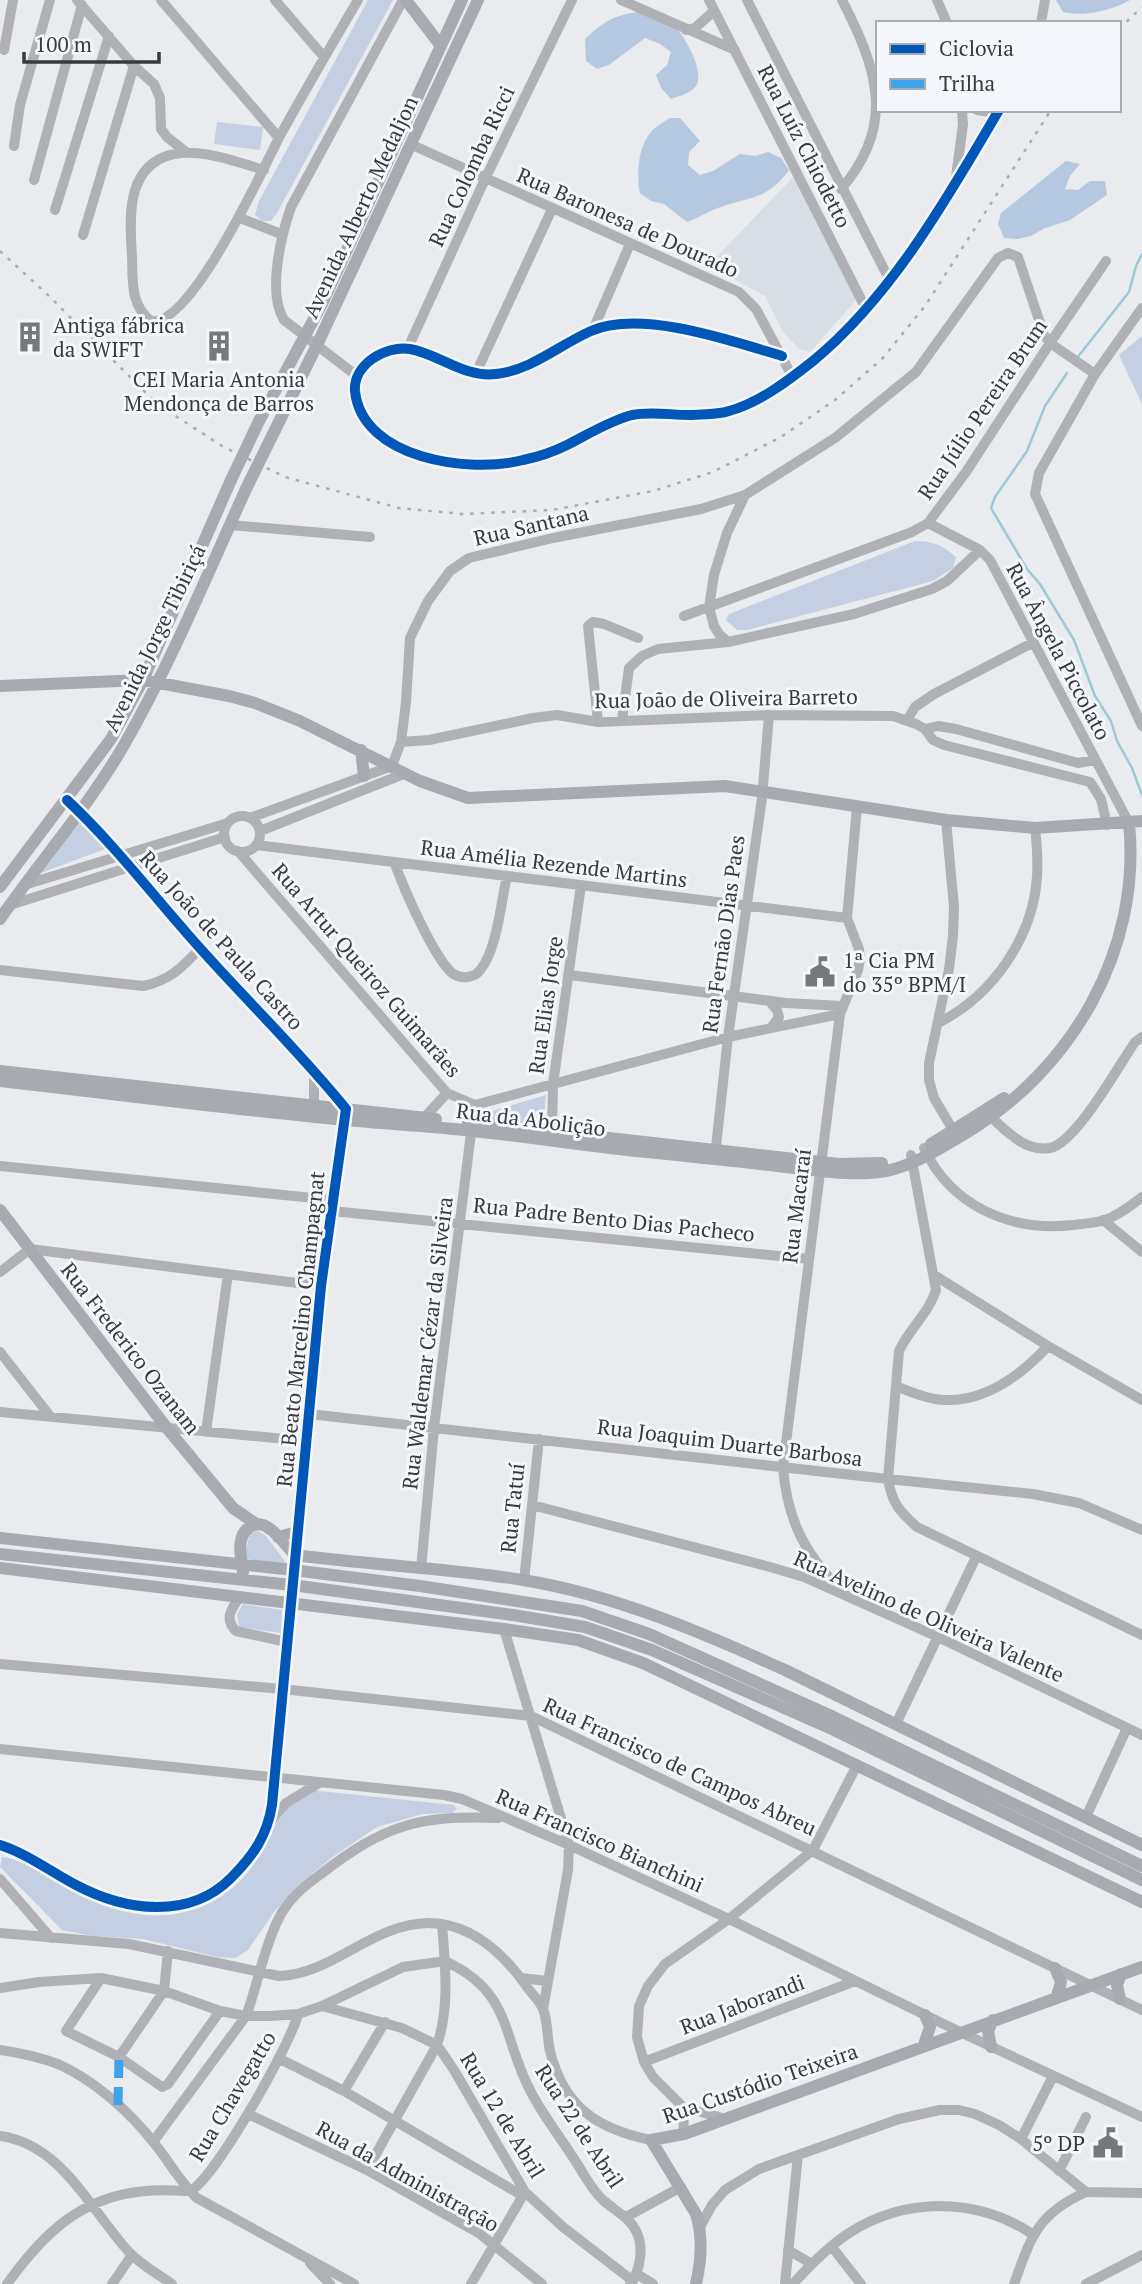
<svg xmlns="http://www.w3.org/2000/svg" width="1142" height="2284" font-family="'PT Serif',serif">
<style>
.built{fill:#d8dee5}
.green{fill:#c4d0e1}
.forest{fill:#b6c8df}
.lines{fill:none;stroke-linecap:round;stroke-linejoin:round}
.stream{stroke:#9dc9d7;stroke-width:2.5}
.minor{stroke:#b0b1b7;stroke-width:10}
.major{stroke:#a8aab1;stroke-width:12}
.rail{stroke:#abacb0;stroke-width:2.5;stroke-dasharray:3.5 7;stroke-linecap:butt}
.major-bridge{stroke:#a8aab1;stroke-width:12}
.quiet{stroke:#3fa3ec;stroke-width:9;stroke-dasharray:18 9;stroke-linecap:butt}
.cycleway-casing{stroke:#f4f8fd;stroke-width:15}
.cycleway{stroke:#0057b8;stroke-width:10}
.labels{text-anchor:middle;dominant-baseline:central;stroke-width:6;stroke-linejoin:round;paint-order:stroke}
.street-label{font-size:21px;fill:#393a3c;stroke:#f4f8fd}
.poi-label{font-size:21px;fill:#393a3c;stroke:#f4f8fd;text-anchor:start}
</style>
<rect width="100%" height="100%" fill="#e9ebee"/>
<path class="built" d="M 794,176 L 857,299 L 810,352 L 799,349 L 783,332 L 765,296 L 709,265 Z"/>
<path class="green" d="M 368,0 L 393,0 L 277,213 L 271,221 L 262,221 L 255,215 L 259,201 Z
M 217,122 L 263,127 L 260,150 L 214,144 Z
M 1142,336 L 1142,404 L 1119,355 Z
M 915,541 C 933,541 942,545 956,557 L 953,568 L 933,581 L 747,630 L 737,630 L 726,620 L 729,614 Z
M 82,819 L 105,849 L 41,873 Z
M 546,1095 L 543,1129 L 479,1123 L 475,1116 Z
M 257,1530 L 266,1536 L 287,1564 L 244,1559 L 250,1533 Z
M 243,1604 L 282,1610 L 281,1633 L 239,1627 L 237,1614 Z
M 310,1790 L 454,1805 L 457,1809 L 452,1813 L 423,1814 L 377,1827 L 334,1856 L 296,1887 L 274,1912 L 248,1950 L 236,1958 L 217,1957 L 143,1939 L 92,1936 L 62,1930 L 0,1867 L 2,1857 C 24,1859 41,1874 59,1884 C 117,1918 182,1933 237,1884 C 249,1873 260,1855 268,1840 C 273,1830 274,1813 282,1806 C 290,1799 301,1795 310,1790 Z"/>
<path class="forest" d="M 1056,0 L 1130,0 C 1111,11 1083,17 1063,12 Z
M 644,11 C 651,14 664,16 670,21 C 682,31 706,71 696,86 C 691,93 679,96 671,99 L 661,88 L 656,75 L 667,65 L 671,52 L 660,44 L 645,38 L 609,65 L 597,69 L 586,61 L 585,39 C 606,19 616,15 644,11 Z
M 670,118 L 680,118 L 700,141 L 689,152 L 688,165 L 700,175 L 713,171 L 740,154 L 755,156 L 768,152 L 781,158 L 789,170 C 766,201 750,196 718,208 C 707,212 698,218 687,222 L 664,204 L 651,201 L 640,193 C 636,175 638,147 651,132 C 656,126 664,122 670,118 Z
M 1066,161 L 1080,164 L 1070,176 L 1065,189 L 1078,190 L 1090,181 L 1105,181 L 1107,195 L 1070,220 L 1043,229 L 1031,236 L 1017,239 L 1004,238 L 998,224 L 1001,213 Z"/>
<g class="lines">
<path class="stream" d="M 1077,358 L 1129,292 L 1136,266 L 1142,254
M 1067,373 L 1045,406 L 1027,451 L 995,497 L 991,508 L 1027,569 L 1040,584 L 1074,640 L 1095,696 L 1111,721 L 1117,741 L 1132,768 L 1142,795"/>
<path class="minor" d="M 77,0 L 134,66 L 154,84 L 160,98 L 161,129 L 167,137 L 186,152
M 161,0 L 279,138
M 275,0 L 324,57
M 621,0 L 735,50
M 709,0 L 866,309
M 747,0 L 889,279
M 937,0 L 947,23
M 1041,23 L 1045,0
M 686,30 L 695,28 L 714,11
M 4,50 L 13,0
M 977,110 L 997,113
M 410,144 L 739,292 L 756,309 L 792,376
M 14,146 L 20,105 L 50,0
M 264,170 C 234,161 194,145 164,157 C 125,173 130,223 132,257 C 133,281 130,305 151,321 C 192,326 263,168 281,134 C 306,89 332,44 358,0
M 956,177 L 963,124 L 962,110
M 34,180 L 82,5
M 841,189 C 897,125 877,68 842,0
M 55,210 L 109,36
M 240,218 L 281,234
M 83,235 L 134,66
M 1142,308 L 1095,374 L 1039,473 L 1035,494 L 1142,726
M 593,330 L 630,244
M 408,348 L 485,179 L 572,0
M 782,356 C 732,341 641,309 591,331 C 559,345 532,370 496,374 C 464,378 439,354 410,349 C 385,345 353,365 355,391 C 362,459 470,474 523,460 C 538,457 553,452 567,445 C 587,435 609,421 632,415 C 650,411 671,415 690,415 C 703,414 717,415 729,411 C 759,403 789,380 813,361 C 892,296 948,197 999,110
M 476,373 L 552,209
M 357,376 L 284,320 C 267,293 281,236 291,207 L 403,0
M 928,523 L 980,550 L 990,560 L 1129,823
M 230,525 L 370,537
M 684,616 L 912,532 L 928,523 L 966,472 L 1050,343 L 1106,261
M 728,642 L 719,634 L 714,626 L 709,607 L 714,575 L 727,533 L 745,495 L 835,438 L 916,372 L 998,258 L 1008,253 L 1018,257 L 1044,335 L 1050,343 L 1095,374
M 622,720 L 629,668 L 642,656 L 658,649 L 728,642 L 854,614 L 932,589 L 947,581 L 980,550
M 907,720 L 915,707 L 934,694 L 1034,642
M 598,722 L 588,626 L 593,622 L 604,624 L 638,638
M 925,729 L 938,726 L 956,729 L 1078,763 L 1095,760
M 401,742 L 429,740 L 533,718 L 557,715 L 598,722 L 769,715 L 893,716 L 916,724 L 925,729 L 933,740 L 944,745 L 1090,782 L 1101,799 L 1107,825
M224 834a18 18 0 1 1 36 0a18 18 0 1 1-36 0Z
M 250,818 L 392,766 L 401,742 L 406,702 L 410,638 L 428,601 L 450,571 L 469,558 L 553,538 L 701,509 L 745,495
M 946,820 L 954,907 L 953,936 L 949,969 L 929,1063 L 929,1080 L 934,1098 L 953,1130
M 260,831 L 406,773
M 256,845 L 847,918
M 238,851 L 447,1093 L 475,1105 L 728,1037 L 840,1014
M 395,864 C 404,889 433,956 452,973 C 461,980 475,978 481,969 C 497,949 501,902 507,876
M 24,885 L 228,823
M 10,905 L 225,837
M 0,970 L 143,986 C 169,981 183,967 200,948
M 570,975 L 786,1003 L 842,1006
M 769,1001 L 777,1010 L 779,1017 L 771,1028
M 938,1023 C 992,996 1033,938 1037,877 C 1038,861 1037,845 1035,828
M 314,1069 L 314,1112
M 986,1110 C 994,1121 1003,1129 1014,1137 C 1024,1145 1036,1150 1050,1148 C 1076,1143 1119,1065 1135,1042 L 1142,1037
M 424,1118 L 447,1093
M 552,1130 L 553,1084 L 581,885
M 924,1148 C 951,1206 1010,1232 1073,1225 C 1083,1224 1095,1223 1105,1220 C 1119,1215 1130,1206 1142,1197
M 911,1155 L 936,1290 C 929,1313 909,1329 899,1351 L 888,1479 C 892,1503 899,1511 917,1527 L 1142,1635
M 715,1156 L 728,1037 L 762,798 L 769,715
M 0,1166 L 333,1200
M 332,1211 L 809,1259
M 1103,1220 L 1142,1252
M 0,1272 L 30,1249 L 321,1286
M 934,1275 L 1048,1346 L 1142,1400
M 0,1352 L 50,1416
M 896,1386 C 911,1392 927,1399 944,1400 C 986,1402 1021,1375 1048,1346
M 0,1412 L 306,1441
M 309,1414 L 888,1479 L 1033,1494 L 1079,1503 L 1142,1530
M 206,1432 L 228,1274
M 532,1505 L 770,1567 L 804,1577 L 938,1637 L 1142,1735
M 421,1569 L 434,1428 L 472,1125
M 524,1581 L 539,1439
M 847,1596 C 807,1558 787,1522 783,1467 L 840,1014 L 858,970 L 860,959 L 859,949 L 847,918 L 857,807
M 240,1597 C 231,1609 224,1619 236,1631 L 287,1642
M 504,1629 L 569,1845 L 568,1870 L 543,2009
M 0,1664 L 282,1689 L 531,1716 L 1142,2010
M 896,1724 L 976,1557
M 0,1749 L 444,1795 L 462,1799 L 569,1845 L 729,1919 L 960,2032 L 1142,2117
M 1086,1817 L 1127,1728
M 271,1820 L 286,1803 L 319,1783
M 0,1845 C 28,1854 51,1872 76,1885 C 125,1911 189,1920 231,1878 C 253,1856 267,1836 272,1805 L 321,1286 L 346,1109 C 300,1052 247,1001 199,947 C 155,898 115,845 67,800
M 0,1879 L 51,1938
M 0,1933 L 129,1944 L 279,1976 C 333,1974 372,1924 428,1923 C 472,1923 504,1954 527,1987 C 532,1994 540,2001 543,2009 C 548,2021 547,2038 550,2051 C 564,2107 597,2129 651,2140
M 445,1961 C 514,1993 501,2038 532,2094 C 547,2122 568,2147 584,2175 C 590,2184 595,2193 603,2200 C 615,2211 631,2218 637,2233 C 644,2249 640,2271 630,2284
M 101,1978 L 66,2031 L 119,2057 L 162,2087 L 168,2084 L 220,2011
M 521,1978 L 548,1981
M 0,1988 L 39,1982 L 101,1978 L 164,1991 L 220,2011 L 246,2016 L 270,2016 L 298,2014 L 322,2006 L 403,1967 L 445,1961
M 322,2006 L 402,2028 L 437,2045 L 454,2070 L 525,2192 L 563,2227 L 633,2281
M 0,2050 C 20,2053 39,2057 58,2064 C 94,2080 130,2112 154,2143 C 169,2161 180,2182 197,2198 L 354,2284
M 119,2057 L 164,1991 L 168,1951
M 280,2059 L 344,2091 L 523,2196
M 644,2062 L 855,1981
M 344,2091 L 385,2022
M 683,2107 L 684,2134
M 248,2114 L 367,2170 L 480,2234 L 542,2284
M 726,2119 L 683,2107 L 653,2077 L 644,2062 L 637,2037 L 639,2006 L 648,1986 L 665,1964 L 729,1919 L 813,1850 L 856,1767
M 0,2136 C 62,2144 91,2211 129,2252 C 141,2265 158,2274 172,2284
M 1021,2139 L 1053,2076
M 153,2142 L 246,2016 C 258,1984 263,1950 278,1920 C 287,1900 304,1886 321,1874 C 384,1825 419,1815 498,1818
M 367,2170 L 437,2045 C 450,2007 445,1964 442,1924
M 1059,2171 L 1086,2117
M 190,2191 C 214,2180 291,2044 298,2014
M 626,2217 L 681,2187
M 700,2227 L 712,2205 L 725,2190 L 759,2169 L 899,2119 L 940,2110 L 959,2110 L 975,2114 L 999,2125 L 1021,2139 L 1086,2192 L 1142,2193
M 832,2247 L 861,2284
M 788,2250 L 812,2264
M 310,2263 L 330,2284
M 637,2274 L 653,2284
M 7,2284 C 43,2234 81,2196 146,2191 C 160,2189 175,2191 190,2191
M 112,2284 L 132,2255
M 471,2284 L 525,2192
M 785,2284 L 798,2155
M 793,2284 C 810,2265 828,2247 849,2233 C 906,2197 977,2197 1032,2234
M 1014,2284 C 1031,2237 1037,2214 1086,2192
M 1086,2284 L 1142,2255"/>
<path class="major" d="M 406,0 L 441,46
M 259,421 L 322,304 L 462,0
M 275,430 L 317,345 L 478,0
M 0,686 L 143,680 L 229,696 L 255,703 L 300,721 L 420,781 L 468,798 L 725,786 L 946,820 L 1035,828 L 1142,821
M 361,750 L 364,776
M 0,887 L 111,739 L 143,680 L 231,480
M 0,919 C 41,860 88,807 124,745 C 171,663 207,575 246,489
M 0,1071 L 436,1119
M 0,1081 C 115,1094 230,1109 345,1120 C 388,1124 431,1126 474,1131 C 528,1137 582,1145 636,1151 C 685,1156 735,1161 785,1167 C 818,1170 853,1177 886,1171 C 915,1165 941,1148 966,1133 C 1071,1070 1142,951 1129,823
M 468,1122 L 839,1164 L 882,1163
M 931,1144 L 1004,1098
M 0,1210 L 166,1427 L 233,1508 L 256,1524
M 278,1537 L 297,1532
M 0,1538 L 293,1570 L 420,1586 L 582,1611 L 649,1634 L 827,1714 L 1142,1866
M 0,1554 L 292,1585 L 513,1615 L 585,1627 L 652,1650 L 832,1729 L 1142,1880
M 0,1568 L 504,1629 L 578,1640 L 643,1663 L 1142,1902
M 243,1572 C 241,1557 235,1535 251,1526 C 256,1523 263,1524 267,1527 C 278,1533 286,1546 295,1555 C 370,1565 447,1568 523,1580 C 615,1595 701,1632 785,1670 L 1142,1845
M 1055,1968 L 1061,1982 L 1057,1996
M 1120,1999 L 1117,1985 L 1121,1974
M 924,2045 L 930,2027 L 925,2015
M 991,2047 L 988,2031 L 993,2020
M 696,2284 C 701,2262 703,2236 696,2214 L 651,2140 L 684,2134 L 1142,1967"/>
<path class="rail" d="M 1119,29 L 1142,7
M 0,251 L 49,296 L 157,404 L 222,446 L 285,477 L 399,508 L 462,514 L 552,510 L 653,491 L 713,472 L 781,437 L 835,400 L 882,359 L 925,306 L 1051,110"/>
<path class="major-bridge" d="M 231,480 L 259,421
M 246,489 L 275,430"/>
<path class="quiet" d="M 118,2105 L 119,2057"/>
<g class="cycleway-casing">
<path id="cycleway" d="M 782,356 C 732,341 641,309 591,331 C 559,345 532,370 496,374 C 464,378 439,354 410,349 C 385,345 353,365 355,391 C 362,459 470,474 523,460 C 538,457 553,452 567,445 C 587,435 609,421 632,415 C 650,411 671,415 690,415 C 703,414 717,415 729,411 C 759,403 789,380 813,361 C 892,296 948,197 999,110
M 0,1845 C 28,1854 51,1872 76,1885 C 125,1911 189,1920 231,1878 C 253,1856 267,1836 272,1805 L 321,1286 L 346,1109 C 300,1052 247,1001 199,947 C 155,898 115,845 67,800"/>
</g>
<use href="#cycleway" class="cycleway"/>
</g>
<defs>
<g id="building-bare" transform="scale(2.415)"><path d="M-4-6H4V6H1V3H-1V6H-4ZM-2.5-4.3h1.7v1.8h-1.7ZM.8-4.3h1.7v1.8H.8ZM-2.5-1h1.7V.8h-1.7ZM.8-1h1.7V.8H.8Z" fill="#77787a" stroke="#f4f8fd" stroke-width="2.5" paint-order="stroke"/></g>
<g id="civic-bare" transform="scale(2.415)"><path d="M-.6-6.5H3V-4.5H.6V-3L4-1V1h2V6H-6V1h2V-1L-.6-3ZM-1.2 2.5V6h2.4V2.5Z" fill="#77787a" stroke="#f4f8fd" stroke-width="2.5" paint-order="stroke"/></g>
</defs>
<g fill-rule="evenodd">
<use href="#building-bare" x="30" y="337"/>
<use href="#building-bare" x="219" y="346"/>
<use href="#civic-bare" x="820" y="972"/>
<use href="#civic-bare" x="1108" y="2143"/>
</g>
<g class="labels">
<g class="street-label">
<text transform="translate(805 146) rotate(63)">Rua Luíz Chiodetto</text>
<text transform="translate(471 166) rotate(-65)">Rua Colomba Ricci</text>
<text transform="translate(360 207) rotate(-65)">Avenida Alberto Medaljon</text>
<text transform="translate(628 222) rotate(24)">Rua Baronesa de Dourado</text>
<text transform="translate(982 409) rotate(-56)">Rua Júlio Pereira Brum</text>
<text transform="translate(531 525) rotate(-13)">Rua Santana</text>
<text transform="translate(154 638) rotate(-64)">Avenida Jorge Tibiriçá</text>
<text transform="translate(1059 651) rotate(62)">Rua Ângela Piccolato</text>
<text transform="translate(726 698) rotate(-1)">Rua João de Oliveira Barreto</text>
<text transform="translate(554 863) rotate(7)">Rua Amélia Rezende Martins</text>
<text transform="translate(723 934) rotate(-82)">Rua Fernão Dias Paes</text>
<text transform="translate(222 940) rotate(48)">Rua João de Paula Castro</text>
<text transform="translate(367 970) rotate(49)">Rua Artur Queiroz Guimarães</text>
<text transform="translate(545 1005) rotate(-82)">Rua Elias Jorge</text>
<text transform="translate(531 1119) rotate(7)">Rua da Abolição</text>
<text transform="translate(796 1206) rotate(-83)">Rua Macaraí</text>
<text transform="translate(614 1219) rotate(6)">Rua Padre Bento Dias Pacheco</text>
<text transform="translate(300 1329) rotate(-84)">Rua Beato Marcelino Champagnat</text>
<text transform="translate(427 1343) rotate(-83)">Rua Waldemar Cézar da Silveira</text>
<text transform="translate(131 1348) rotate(52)">Rua Frederico Ozanam</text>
<text transform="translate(730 1442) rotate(7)">Rua Joaquim Duarte Barbosa</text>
<text transform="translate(512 1508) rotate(-84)">Rua Tatuí</text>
<text transform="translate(929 1616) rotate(24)">Rua Avelino de Oliveira Valente</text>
<text transform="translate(680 1766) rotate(25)">Rua Francisco de Campos Abreu</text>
<text transform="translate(600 1840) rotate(24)">Rua Francisco Bianchini</text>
<text transform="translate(742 2004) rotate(-21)">Rua Jaborandi</text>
<text transform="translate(760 2083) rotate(-19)">Rua Custódio Teixeira</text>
<text transform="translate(232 2096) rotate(-59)">Rua Chavegatto</text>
<text transform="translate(503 2115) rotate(59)">Rua 12 de Abril</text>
<text transform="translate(580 2126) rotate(57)">Rua 22 de Abril</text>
<text transform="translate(408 2176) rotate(29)">Rua da Administração</text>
</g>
<g class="poi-label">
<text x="53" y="325">Antiga fábrica<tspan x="53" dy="24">da SWIFT</tspan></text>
<text x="219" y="379" text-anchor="middle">CEI Maria Antonia<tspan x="219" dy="24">Mendonça de Barros</tspan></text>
<text x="843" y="960">1ª Cia PM<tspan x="843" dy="24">do 35º BPM/I</tspan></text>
<text x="1085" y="2143" text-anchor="end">5º DP</text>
</g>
</g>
<rect x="876" y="21" width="245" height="91" fill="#f4f8fd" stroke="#a9acb0" stroke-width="2"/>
<rect x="890" y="44" width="35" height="10" fill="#0057b8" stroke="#a9acb0" stroke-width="2"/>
<text x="939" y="56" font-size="21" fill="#393a3c">Ciclovia</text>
<rect x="890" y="79" width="35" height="10" fill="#3fa3ec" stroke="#a9acb0" stroke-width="2"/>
<text x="939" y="91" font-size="21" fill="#393a3c">Trilha</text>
<path d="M24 52v10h135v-10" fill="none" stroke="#393a3c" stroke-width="3.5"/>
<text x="35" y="52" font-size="21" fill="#393a3c" stroke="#f4f8fd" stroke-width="5" paint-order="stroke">100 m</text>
</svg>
